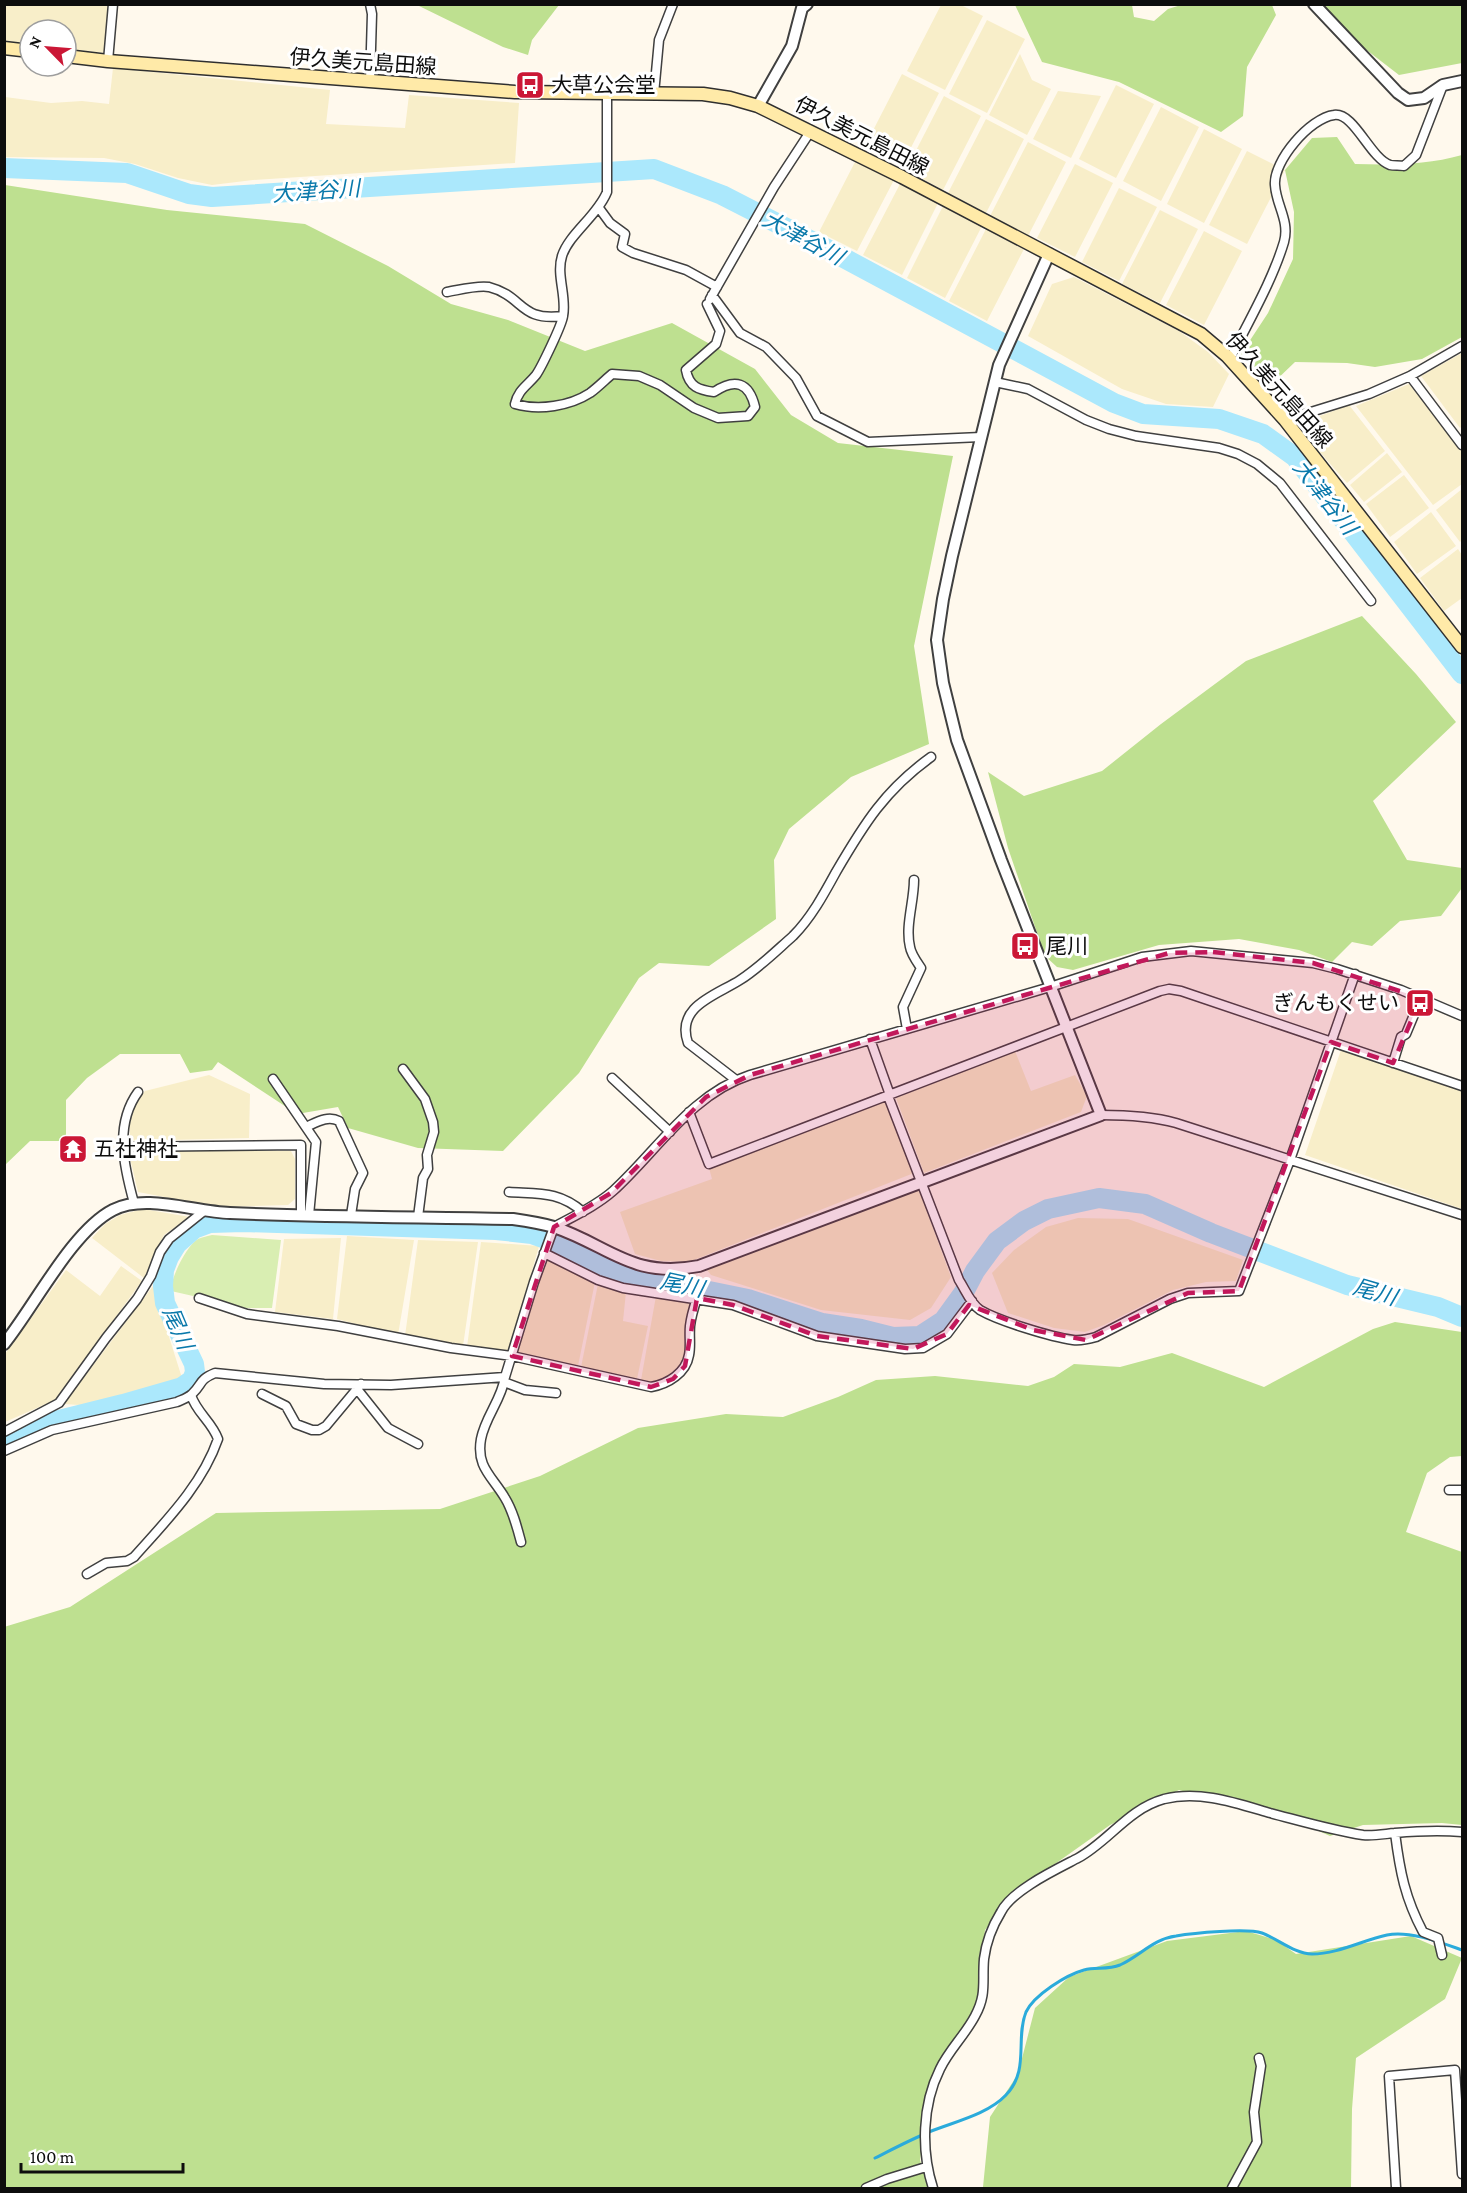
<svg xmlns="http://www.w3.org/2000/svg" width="1467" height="2193" font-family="'Crimson Pro','Noto Sans JP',serif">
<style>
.farmland{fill:#f8eec9}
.green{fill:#d9eeb2}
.forest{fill:#bee090}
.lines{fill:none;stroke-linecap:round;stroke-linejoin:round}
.stream{stroke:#2babdb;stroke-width:3}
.river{stroke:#abe8fc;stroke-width:20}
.minor-casing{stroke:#404040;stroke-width:11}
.tertiary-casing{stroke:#404040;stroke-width:14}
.secondary-casing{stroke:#2f2f2f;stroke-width:15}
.minor{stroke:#fff;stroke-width:8}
.tertiary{stroke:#fff;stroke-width:10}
.secondary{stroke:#ffeaa8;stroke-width:12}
.marked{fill:#c2185b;fill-opacity:0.2;stroke:#c2185b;stroke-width:4.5;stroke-dasharray:12 8;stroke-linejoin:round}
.labels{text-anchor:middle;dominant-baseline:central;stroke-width:6;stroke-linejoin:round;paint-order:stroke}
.street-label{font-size:21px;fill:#0d0d0d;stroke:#fff}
.poi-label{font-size:21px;fill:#0d0d0d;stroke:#fff;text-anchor:start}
.water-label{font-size:22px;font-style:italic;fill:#0a79ab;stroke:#fff}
</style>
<rect width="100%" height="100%" fill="#fff9ed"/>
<path class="farmland" d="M 5,5 L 108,5 L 105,53 L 66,49 L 66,30 L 30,30 L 30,44 L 5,41 Z
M 941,5 L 961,5 L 983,16 L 945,90 L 907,71 Z
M 987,20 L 1025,39 L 987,113 L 949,94 Z
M 1020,54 L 1032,80 L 1051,89 L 1027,135 L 989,115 Z
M 113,68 L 330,90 L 326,124 L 405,128 L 409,95 L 519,103 L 515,163 L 253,180 L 212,185 L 178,178 L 135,164 L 104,158 L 5,157 L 5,97 L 51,103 L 82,101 L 109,104 Z
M 902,74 L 939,93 L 901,167 L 864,148 Z
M 1116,85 L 1154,104 L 1116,178 L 1079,159 Z
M 1058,91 L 1101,96 L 1071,158 L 1033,139 Z
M 944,96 L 981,116 L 943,190 L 906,170 Z
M 1161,107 L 1199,127 L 1161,201 L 1123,181 Z
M 986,119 L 1024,139 L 986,213 L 948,193 Z
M 1204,129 L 1242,149 L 1204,223 L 1167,204 Z
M 1028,142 L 1066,162 L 1028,236 L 990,216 Z
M 1247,151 L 1285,170 L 1247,244 L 1209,225 Z
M 856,160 L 894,180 L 857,251 L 819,232 Z
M 1075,164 L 1113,183 L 1075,257 L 1037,238 Z
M 900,184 L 938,203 L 902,275 L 863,255 Z
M 1119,188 L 1157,207 L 1119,281 L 1082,262 Z
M 943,206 L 982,226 L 945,298 L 907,278 Z
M 1160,210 L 1198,229 L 1160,303 L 1122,284 Z
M 986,229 L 1024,249 L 987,321 L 949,301 Z
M 1204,231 L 1242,251 L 1204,325 L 1166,305 Z
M 1074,277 L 1179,331 L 1208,352 L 1229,374 L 1213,407 L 1166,404 L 1122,389 L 1028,336 L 1052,284 Z
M 1462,353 L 1462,426 L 1460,428 L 1421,376 Z
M 1409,384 L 1462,452 L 1462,484 L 1433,505 L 1356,406 Z
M 1349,405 L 1385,451 L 1347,483 L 1296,425 Z
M 1387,453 L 1402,472 L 1364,502 L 1350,485 Z
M 1404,475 L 1429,508 L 1390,537 L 1366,504 Z
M 1462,489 L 1462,540 L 1460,542 L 1436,510 Z
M 1431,512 L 1456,546 L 1417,574 L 1394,542 Z
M 1458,549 L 1462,555 L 1462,598 L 1444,611 L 1420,578 Z
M 1341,1050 L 1462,1091 L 1462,1209 L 1305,1155 Z
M 1015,1051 L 1031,1091 L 1075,1075 L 1087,1096 L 1081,1112 L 924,1173 L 896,1098 Z
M 209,1075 L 250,1094 L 249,1138 L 130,1141 L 130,1115 L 136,1102 L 145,1091 Z
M 886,1101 L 914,1173 L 689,1262 L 661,1261 L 635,1254 L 620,1212 L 712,1179 L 709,1168 Z
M 135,1151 L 291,1151 L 295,1159 L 295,1199 L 288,1205 L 217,1207 L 138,1192 L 130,1158 Z
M 919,1190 L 951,1277 L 931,1308 L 910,1320 L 821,1310 L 711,1275 L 707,1270 Z
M 143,1209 L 190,1217 L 164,1235 L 144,1278 L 92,1238 L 105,1224 L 120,1215 Z
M 1078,1218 L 1128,1219 L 1243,1260 L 1236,1281 L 1206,1282 L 1173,1290 L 1104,1325 L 1085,1332 L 1054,1328 L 1008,1313 L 992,1273 L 1014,1250 L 1046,1227 Z
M 347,1236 L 414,1240 L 398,1335 L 337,1319 Z
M 341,1238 L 333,1319 L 275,1312 L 284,1239 Z
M 418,1240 L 478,1242 L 463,1346 L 405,1336 Z
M 481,1242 L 539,1246 L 509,1352 L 467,1347 Z
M 546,1258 L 595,1282 L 578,1366 L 517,1354 Z
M 121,1266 L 142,1281 L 55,1400 L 5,1422 L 5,1354 L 66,1270 L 100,1296 Z
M 598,1284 L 626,1292 L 623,1321 L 648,1326 L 637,1379 L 581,1367 Z
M 153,1286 L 182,1378 L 131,1397 L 95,1406 L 64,1404 Z
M 656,1296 L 691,1301 L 689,1355 L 676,1373 L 655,1384 L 641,1380 Z"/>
<path class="green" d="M 212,1235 L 281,1240 L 272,1308 L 246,1308 L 171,1291 C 170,1279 187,1245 198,1239 C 202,1237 208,1236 212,1235 Z"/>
<path class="forest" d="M 417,5 L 559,5 L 532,40 L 528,55 L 503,47 Z
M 1015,5 L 1132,5 L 1134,17 L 1154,21 L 1168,9 L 1181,5 L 1272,5 L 1276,15 L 1247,67 L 1243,116 L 1221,132 L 1119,82 L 1042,62 Z
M 1312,5 L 1462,5 L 1462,63 L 1399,75 L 1342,31 Z
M 1337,137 L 1355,164 C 1392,165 1427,165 1462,155 L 1462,337 L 1422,359 L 1375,367 L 1347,363 L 1295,362 L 1269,387 L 1241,354 L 1268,313 L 1293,259 L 1294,212 L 1285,170 L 1312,138 Z
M 5,185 L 167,210 L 305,224 L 388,266 L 451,304 L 508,320 L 585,351 L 672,323 L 755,369 L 791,415 L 838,443 L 953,456 L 914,646 L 929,744 L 851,777 L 789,829 L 774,860 L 776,919 L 709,966 L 659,963 L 639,978 L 579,1073 L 503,1151 L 418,1148 L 348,1128 L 338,1107 L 297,1114 L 218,1062 L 212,1070 L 190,1073 L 180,1054 L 120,1054 L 87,1078 L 66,1100 L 66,1141 L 30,1141 L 5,1165 Z
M 1362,616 L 1416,674 L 1456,722 L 1373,801 L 1407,860 L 1462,868 L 1462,888 L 1441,916 L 1400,921 L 1372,946 L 1352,942 L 1332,962 L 1299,950 L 1239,939 L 1159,945 L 1073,970 L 1057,967 L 1045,956 L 1008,848 L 988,772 L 1024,796 L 1102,771 L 1161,724 L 1246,661 Z
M 1395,1322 L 1462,1332 L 1462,1456 L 1450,1457 L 1427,1473 L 1406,1532 L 1462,1552 L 1462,1825 L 1442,1823 L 1363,1825 L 1330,1836 L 1292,1819 L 1179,1790 L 1110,1825 L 1021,1888 L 985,1930 L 977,2003 L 950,2048 L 927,2104 L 920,2160 L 929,2188 L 5,2188 L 4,1627 L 70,1607 L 216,1513 L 440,1509 L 540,1476 L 638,1428 L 726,1414 L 783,1417 L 838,1397 L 876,1380 L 935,1376 L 1028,1386 L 1054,1377 L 1074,1364 L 1120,1367 L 1172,1353 L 1264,1387 L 1373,1329 Z
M 1246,1931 L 1276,1940 L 1296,1954 L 1411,1936 L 1462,1958 L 1445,1999 L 1356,2058 L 1352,2109 L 1351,2188 L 977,2188 L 983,2187 L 990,2117 L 1018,2074 L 1035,2008 L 1069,1977 L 1167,1941 Z"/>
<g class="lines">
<path class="stream" d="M 875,2158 C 893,2149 910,2140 929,2132 C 953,2122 987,2115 1006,2095 C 1030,2070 1015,2039 1026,2012 C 1034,1995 1066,1975 1084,1970 C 1096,1967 1108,1970 1120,1965 C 1140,1956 1153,1939 1176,1936 C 1193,1933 1247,1928 1262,1933 C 1278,1939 1295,1954 1312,1954 C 1338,1954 1363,1940 1387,1935 C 1409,1930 1442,1943 1462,1950"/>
<path class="river" d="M 4,168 L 127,173 L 189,194 L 212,197 L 654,169 L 722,195 L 829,250 L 1114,403 L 1143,414 L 1219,419 L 1263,434 L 1295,457 L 1462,674
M 4,1441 L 39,1425 L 123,1404 L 182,1387 L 192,1380 L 195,1372 L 194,1364 L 165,1303 L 163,1286 L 164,1270 L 169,1257 L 177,1244 L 194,1229 L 210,1223 L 244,1222 L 496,1230 L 532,1234 L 557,1243 L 611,1271 L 748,1299 L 822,1323 L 861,1329 L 893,1337 L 920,1336 L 943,1321 L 964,1292 L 975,1271 L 997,1241 L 1024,1221 L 1048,1209 L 1099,1198 L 1145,1204 L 1211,1233 L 1347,1285 L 1438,1307 L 1462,1317"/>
<g class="minor-casing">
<path id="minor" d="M 108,61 L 113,4
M 370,82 L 372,14 L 370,4
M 607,94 L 607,192 C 597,216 569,234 562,256 C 556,275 567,297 563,316 C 562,325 541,368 536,375 C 527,386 518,390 515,404 C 539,411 570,406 590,393 C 597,388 605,380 612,374 L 639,376 L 660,385 L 694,408 L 718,418 L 748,416 L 755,407 C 749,382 735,378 714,392 C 699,390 689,387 686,370 L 716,344 L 720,331 L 707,304
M 654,94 L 659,40 L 673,4
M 599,208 L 610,223 L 625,234 L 622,247 L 633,253 L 686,270 L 717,287
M 447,292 C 459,290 477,285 489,287 C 524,296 519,322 563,316
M 712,295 L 740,333 L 766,347 L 796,378 L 817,416 L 868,442 L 981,437
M 710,299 L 774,187 L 810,132
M 1230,359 C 1248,322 1272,282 1284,242 C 1290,221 1276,205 1275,185 C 1273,161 1310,118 1334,115 C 1354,112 1370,158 1390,165 C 1394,166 1400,165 1404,166 L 1416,155 L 1443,85
M 1410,376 L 1462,445
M 995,382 L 1028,389 L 1086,420 L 1109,429 L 1136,436 L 1219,448 L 1238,454 L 1257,464 L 1280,483 L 1371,601
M 1285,420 L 1369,394 L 1410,376 L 1462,346
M 907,1029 L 903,1007 L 921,968 C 917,962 911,954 910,947 C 905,926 914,902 914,880
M 870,1039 L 890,1095
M 1393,1063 L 1401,1037 L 1406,1034 L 1421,998
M 403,1069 L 425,1099 L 433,1122 L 434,1132 L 427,1155 L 428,1169 L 423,1178 L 418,1217
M 612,1078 L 670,1132
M 273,1079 L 316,1142 L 309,1215
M 736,1080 L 688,1043 C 675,1006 717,995 740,980 C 759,968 776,951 793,936 C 811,918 824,894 836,872 C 864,824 885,790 931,757
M 888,1096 L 959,1280 C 965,1289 970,1303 980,1310 C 999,1321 1051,1337 1073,1340 C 1081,1341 1089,1339 1096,1337 L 1170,1299 L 1188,1293 L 1239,1291 L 1290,1160 L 1355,974
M 689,1112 L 709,1164 L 1160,991 L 1169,989 L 1181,991 L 1462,1086
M 1101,1115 C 1127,1115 1151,1116 1176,1123 L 1462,1215
M 306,1127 C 317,1122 328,1115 339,1121 L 363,1173 L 355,1189 L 351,1215
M 123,1147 L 301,1145 L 301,1214
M 509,1192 C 539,1194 559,1191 583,1212
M 134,1203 C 124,1167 114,1125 138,1092
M 544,1253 L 598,1280 L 623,1288 L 733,1305 L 817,1336 L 905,1349 L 923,1348 L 947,1334 L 972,1301
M 199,1298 L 247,1314 L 338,1326 L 451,1348 L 512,1356 L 651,1387 C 668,1384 686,1373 689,1355 C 691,1346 689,1336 690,1326 C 691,1317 694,1307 697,1298
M 505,1377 C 502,1399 485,1417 481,1439 C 476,1467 492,1476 505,1498 C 513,1511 517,1527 521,1542
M 504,1382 L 525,1390 L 556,1393
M 357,1389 L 388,1428 L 418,1444
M 262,1394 L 286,1406 L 296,1424 L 312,1430 L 319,1430 L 326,1426 L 361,1384
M 4,1432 L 59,1403 L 106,1338 L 137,1299 L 151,1276 L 160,1252 L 169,1239 L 204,1211
M 4,1451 L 52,1430 L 177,1402 C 181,1400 188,1398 192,1394 C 203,1384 198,1380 215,1373 L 324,1384 L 391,1385 L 505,1377 L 534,1282 L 554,1227 C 574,1216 596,1206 613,1191 C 657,1151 691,1094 750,1075 L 1050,987 L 1142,957 L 1191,951 L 1313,963 L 1337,969 L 1401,990 L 1462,1016
M 1449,1490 L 1462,1490
M 87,1574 L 106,1563 L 127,1561 L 134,1557 C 166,1521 202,1485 218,1439 C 212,1422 196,1412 191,1395
M 1395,1833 C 1400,1872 1405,1898 1423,1932 L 1438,1938 L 1442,1955
M 866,2188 L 887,2179 L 926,2167
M 933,2188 C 921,2151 922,2105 940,2069 C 949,2050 965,2035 975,2016 C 987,1994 982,1982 984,1959 C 986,1943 993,1925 1001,1912 C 1012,1890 1057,1869 1078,1858 C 1109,1841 1128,1809 1164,1799 C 1200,1790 1236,1803 1270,1813 C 1301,1821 1331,1830 1363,1835 C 1373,1836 1384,1834 1395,1833 C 1418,1831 1439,1830 1462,1832
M 1232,2188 L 1257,2142 L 1254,2112 L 1261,2066 L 1259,2058
M 1396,2188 L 1389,2076 L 1455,2070 L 1462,2174"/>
</g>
<g class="tertiary-casing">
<path id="tertiary" d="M 1314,4 L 1398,93 L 1408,100 L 1424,98 L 1443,85 L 1462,81
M 758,106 L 792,46 L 802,8 L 807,4
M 4,1344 C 34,1307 72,1231 113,1210 C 145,1193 194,1212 230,1213 C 324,1217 418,1217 513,1219 C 527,1221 540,1223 554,1227 C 610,1246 632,1279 699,1266 L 1101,1115 L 1001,860 L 957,740 L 943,683 L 937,640 L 943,599 L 952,556 L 999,365 L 1049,254"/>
</g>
<g class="secondary-casing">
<path id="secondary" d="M 4,48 L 30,51
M 66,56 L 108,61 L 515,92 L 703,94 L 730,98 L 758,106 L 902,177 L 1201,334 L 1227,356 L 1285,420 L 1462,647"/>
</g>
<use href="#minor" class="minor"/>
<use href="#tertiary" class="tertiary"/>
<use href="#secondary" class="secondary"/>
</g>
<path class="marked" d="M 1213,952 L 1313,963 L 1421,998 L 1393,1063 L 1331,1042 L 1239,1291 L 1188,1293 L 1086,1340 L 1033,1330 L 969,1305 L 947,1334 L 913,1349 L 817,1336 L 733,1305 L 697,1298 L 685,1366 L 673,1379 L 651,1387 L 512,1356 L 554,1227 L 611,1193 L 706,1097 L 750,1075 L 1169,953 Z"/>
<defs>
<g id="bus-square" transform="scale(1.5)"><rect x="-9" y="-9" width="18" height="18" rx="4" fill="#cb1736" stroke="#fff"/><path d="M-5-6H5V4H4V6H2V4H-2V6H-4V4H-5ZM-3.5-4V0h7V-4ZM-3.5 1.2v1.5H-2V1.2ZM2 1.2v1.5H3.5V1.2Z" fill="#fff"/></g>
<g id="temple-square" transform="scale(1.5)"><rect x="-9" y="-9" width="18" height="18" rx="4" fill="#cb1736" stroke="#fff"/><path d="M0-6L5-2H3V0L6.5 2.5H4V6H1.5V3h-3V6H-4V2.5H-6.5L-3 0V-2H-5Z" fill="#fff"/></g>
</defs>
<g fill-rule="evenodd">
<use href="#bus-square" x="530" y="85"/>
<use href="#bus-square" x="1025" y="946"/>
<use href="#bus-square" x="1420" y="1003"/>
<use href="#temple-square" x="73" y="1149"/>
</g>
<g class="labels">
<g class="street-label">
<text transform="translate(363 62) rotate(4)">伊久美元島田線</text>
<text transform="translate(862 136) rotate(27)">伊久美元島田線</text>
<text transform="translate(1279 390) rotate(48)">伊久美元島田線</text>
</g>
<g class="poi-label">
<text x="551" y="85">大草公会堂</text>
<text x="1046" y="946">尾川</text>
<text x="1399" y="1003" text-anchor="end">ぎんもくせい</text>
<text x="94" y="1149">五社神社</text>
</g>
<g class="water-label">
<text transform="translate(316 191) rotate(-4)">大津谷川</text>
<text transform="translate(803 238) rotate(28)">大津谷川</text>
<text transform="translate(1325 497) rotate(52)">大津谷川</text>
<text transform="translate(682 1285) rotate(12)">尾川</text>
<text transform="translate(1375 1292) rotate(16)">尾川</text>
<text transform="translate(178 1328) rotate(67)">尾川</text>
</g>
</g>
<rect width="1467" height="2193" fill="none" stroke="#0d0d0d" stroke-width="12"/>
<g transform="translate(48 48) rotate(295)"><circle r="28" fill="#ffffff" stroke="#9e9e9e" stroke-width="1.5"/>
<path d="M0-4.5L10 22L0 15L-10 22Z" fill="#cb1736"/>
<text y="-9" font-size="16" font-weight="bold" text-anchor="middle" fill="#0d0d0d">N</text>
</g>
<path d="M21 2163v9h162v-9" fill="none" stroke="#0d0d0d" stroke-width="3"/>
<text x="30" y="2163" font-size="18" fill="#0d0d0d" stroke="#ffffff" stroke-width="4.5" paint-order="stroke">100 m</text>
</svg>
